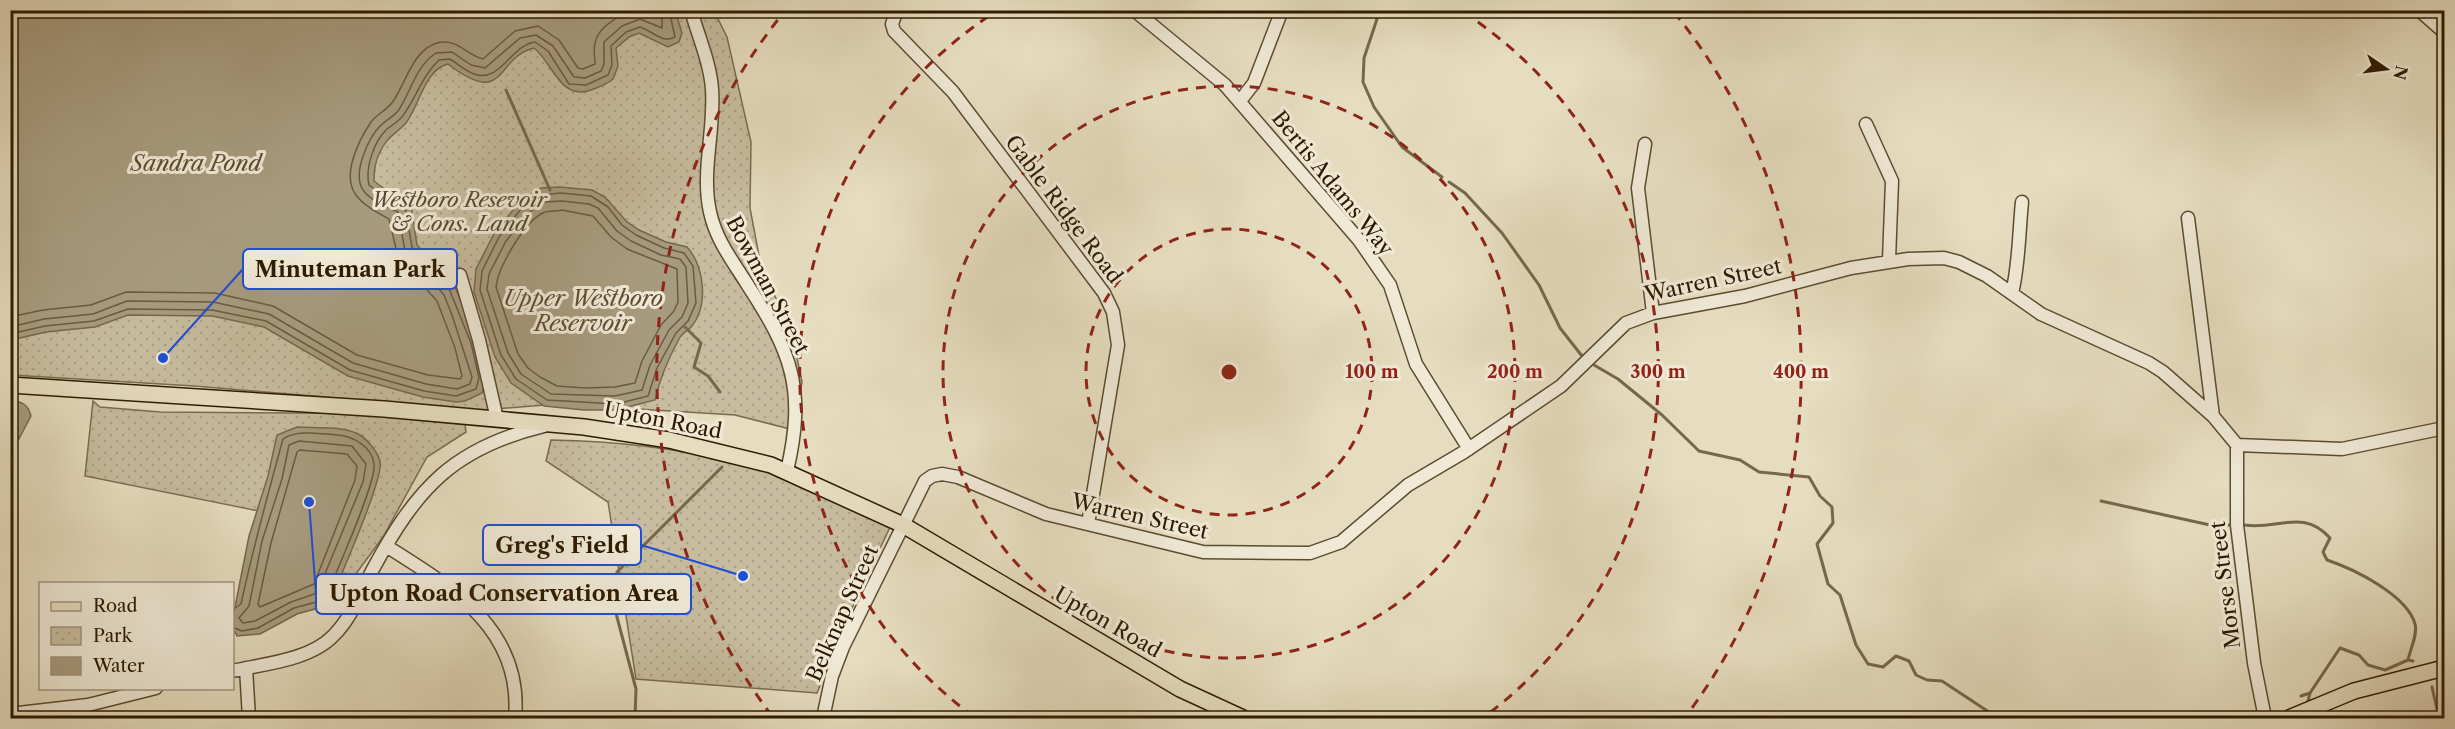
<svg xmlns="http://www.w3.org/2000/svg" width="2455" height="729" font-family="'Libre Caslon Text',serif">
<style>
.park{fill:url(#park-dots);stroke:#7a6c50;stroke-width:1.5}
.water{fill:#a79b7f;stroke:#76684c;stroke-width:1.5}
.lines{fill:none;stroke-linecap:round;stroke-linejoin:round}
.shore{stroke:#6a5b40;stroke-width:1.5}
.stream{stroke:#76684c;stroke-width:3}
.minor-casing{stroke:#5b4c30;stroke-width:15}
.major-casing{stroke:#2d1b00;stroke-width:18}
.minor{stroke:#efe9d6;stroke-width:12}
.major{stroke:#e6ddc0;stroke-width:15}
.ring{fill:none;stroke:#8f2418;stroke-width:3;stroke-dasharray:10 8}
.labels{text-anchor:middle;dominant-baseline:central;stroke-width:6;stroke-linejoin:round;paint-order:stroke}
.street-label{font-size:21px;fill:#2d1b00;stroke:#efe9d6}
.park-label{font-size:21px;font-style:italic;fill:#5b4b30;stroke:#efe9d6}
.water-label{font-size:22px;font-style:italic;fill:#5e4e33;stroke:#efe9d6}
.centre{fill:#8f2418;stroke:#efe9d6;stroke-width:3}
.ring-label{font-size:18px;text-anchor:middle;font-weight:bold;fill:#8f2418;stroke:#efe9d6;stroke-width:6;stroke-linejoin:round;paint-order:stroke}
.leader{fill:none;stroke:#1d4ed8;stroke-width:2}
.callout-dot{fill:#1d4ed8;stroke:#efe9d6;stroke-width:2}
.callout{fill:#efe9d6;stroke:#1d4ed8;stroke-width:2}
.callout-label{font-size:22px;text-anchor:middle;font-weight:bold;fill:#2d1b00}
</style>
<defs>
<pattern id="park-dots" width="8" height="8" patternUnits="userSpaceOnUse" patternTransform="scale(1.5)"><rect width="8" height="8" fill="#c7bc9f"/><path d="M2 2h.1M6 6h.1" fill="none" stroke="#aba187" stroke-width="1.8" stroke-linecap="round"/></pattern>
</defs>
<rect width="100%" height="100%" fill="#e6ddc0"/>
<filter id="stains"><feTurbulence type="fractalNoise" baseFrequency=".00333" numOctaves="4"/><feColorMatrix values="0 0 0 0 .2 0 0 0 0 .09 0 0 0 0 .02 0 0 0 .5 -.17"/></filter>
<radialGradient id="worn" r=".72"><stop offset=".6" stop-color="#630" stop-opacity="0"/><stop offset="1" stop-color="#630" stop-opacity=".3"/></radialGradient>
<path class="park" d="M 10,11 L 714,11 L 727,37 L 751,142 L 750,208 L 761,266 L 792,333 L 802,382 L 794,430 L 735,415 L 621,408 L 545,405 L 443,413 L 464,414 L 466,432 L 427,457 L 383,537 L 335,602 L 259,511 L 85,476 L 93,401 L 100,407 L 160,412 L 442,414 L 396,403 L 194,386 L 11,375 Z
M 551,440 C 614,441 677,448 738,463 C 791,475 841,503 891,525 L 846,621 L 817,693 L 636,679 L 608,502 L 546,461 Z"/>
<path class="water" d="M 675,10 L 682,33 L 679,42 L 668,47 L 639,33 L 629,37 L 616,48 L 618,66 L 613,79 C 606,85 599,87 591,90 C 560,101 553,63 534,48 C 494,58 507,109 448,64 C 425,69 419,106 406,123 C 395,135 387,136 379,154 C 375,162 374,172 374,181 L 395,197 L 406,199 L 411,205 L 417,245 L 455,287 L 465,310 L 486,378 L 482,393 L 465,401 L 456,402 L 423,397 L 348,376 L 264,327 L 212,316 L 128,315 L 95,327 L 46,332 L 11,340 L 10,11 Z
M 559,187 L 592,190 L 605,197 L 626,221 L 639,230 L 666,242 L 687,247 C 704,266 709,305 692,326 C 688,331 682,333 679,339 C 668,359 660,378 655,400 L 616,410 L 584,410 L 544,406 L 511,383 L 495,357 L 474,292 L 476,269 L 494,234 L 517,205 L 541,188 Z
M 11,400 C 22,402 28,404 31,416 L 11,454 Z
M 297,427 C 316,428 339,426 356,433 C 366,437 377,451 380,461 C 384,478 342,572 333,595 L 322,607 L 297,614 L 260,634 L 237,636 L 233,628 L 233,617 L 249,536 L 268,476 L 277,435 Z"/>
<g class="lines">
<path class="shore" d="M 561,193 L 591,196 L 608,207 L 622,225 L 636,235 L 664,248 L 684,253 L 693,266 L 696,303 L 688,321 L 676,333 L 657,368 L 648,396 L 616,404 L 547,400 L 516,379 L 501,355 L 480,290 L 482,271 L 499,237 L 521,209 L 542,195 Z
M 562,201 L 589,204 L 598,208 L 617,231 L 631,241 L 661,255 L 680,259 L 686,267 L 688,303 L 682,317 L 669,330 L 650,365 L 642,390 L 615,396 L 551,394 L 521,374 L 508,353 L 487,289 L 489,274 L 506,241 L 527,214 L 544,202 Z
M 562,210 L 593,216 L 611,237 L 627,249 L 677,269 L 678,302 L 674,311 L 661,325 L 642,361 L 635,383 L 615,387 L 585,388 L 557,386 L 540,377 L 528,368 L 518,354 L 496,287 C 498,267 525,221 543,213 C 549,210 556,212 562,210 Z
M 10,317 L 43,310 L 91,305 L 126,292 L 215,293 L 273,306 L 357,355 L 428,375 L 460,379 L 462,376 L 455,348 L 437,301 L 398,257 L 389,219 C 378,213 364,206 356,195 C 341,175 359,140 371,122 C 378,113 388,110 394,100 C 406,82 413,50 437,43 C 458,38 466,55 483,59 L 515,31 L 538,26 L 559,40 L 578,68 L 583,69 L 595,64 C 595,57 593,50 595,43 C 598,26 621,14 637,10
M 10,327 L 44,319 L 93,314 L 127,301 L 213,302 L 269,314 L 353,363 L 426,384 L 457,389 L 470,384 L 472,377 L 452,315 L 444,295 L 405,251 L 398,212 C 386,207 371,201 363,190 C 352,173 368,139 380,126 C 386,120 393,117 398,111 C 411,92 415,67 436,53 L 452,52 L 471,65 L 485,68 L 520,38 L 536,35 L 553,46 L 574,77 L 585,78 L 601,71 L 604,64 L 604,42 L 622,26 L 640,19 L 662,28 L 662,10
M 10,334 L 45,326 L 94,321 L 128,309 L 212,310 L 266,321 L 350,370 L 424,391 L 456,396 L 476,389 L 479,378 L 471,343 L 450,291 L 412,247 L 405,207 L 392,202 L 369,185 C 365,168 374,141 387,129 C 393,124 400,121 404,114 C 417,96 422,76 439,60 L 450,59 C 458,64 465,71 474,74 C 500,84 511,45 535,42 L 548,51 L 569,84 L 586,85 L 608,75 L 612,65 L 611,46 L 626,32 L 640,27 C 653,31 662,44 675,37 L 669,10
M 299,441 L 352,446 L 366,464 L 363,482 L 317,593 L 291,602 L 255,621 L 243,623 L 239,618 L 249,606 L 262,541 L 282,479 L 289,445 Z
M 300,450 L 347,454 L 357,466 L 355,480 L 314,584 L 260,607 L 258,604 L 271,543 L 297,452 Z
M 232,610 L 241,604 C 253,548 268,494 283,439 C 297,429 320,434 337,435 C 352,436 372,446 374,464 C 377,481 337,570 328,592 L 320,601 L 294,608 L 258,628 L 242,631 L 232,627"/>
<path class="stream" d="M 1380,10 L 1364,58 L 1363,82 L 1374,107 L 1402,147 L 1442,177
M 506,90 L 550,190
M 1449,182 L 1465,193 L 1502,233 L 1539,285 L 1560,328 L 1582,356
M 685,327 L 701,343 L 694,367 L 708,376 L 720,392
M 1594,365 L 1618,379 L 1662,415 L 1699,451 L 1740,460 L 1759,472 L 1809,477 L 1820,496 L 1832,507 L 1833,523 L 1817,544 L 1828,584 L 1840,595 L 1856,645 L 1868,664 L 1883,667 L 1896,656 L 1909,661 L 1916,675 L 1927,680 L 1942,681 L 1998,718
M 2101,501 L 2210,525 L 2231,525
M 2245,525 C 2278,530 2303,508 2330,538 L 2323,552 L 2327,560 C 2354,569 2407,595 2415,624 C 2418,634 2410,650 2408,660
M 2432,687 L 2439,718
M 2301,696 L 2310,693
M 2308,701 L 2310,693 L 2340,648 L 2359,655 L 2368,665 L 2385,670 L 2408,660 L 2413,661
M 635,718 L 636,689 L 613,602 L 617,572 L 722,467"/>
<g class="minor-casing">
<path id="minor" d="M 691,10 C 698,36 710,62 712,89 C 715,130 701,172 710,212 C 716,240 732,260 747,284 C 792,353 806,389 787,471
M 897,10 L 892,24 L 894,31 L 953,92 L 1104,293 L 1113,312 L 1118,345 L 1088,524
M 1134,10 L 1225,85 L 1359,240 L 1390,285 L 1416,364 L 1469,449
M 2419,10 L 2444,32
M 1240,101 L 1254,83 L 1282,10
M 1866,124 L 1892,181 L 1889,260
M 1645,144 L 1638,188 L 1653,313
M 2188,218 L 2213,416
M 460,275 L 479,340 L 497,419
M 2012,293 C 2019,266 2019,231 2022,202
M 2237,445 L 2237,525 L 2254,663 L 2265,718
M 386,546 C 453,588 523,630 515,718
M 246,668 L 249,718
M 232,671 C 264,664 311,660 334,635 C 352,617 362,590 373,569 C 417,488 453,448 544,426
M 10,714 L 88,705 L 156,688
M 823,718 L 832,676 L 843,647 L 925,481 L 932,476 L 942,474 L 958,477 L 1046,514 L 1203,552 L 1310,553 L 1341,542 L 1408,485 L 1464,452 L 1561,386 L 1626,323 L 1653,313 L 1745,296 L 1851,268 L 1908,259 L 1944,258 L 1959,262 L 1987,276 L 2041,314 L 2149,363 L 2163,372 L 2213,416 L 2237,445 L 2342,449 L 2444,428"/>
</g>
<g class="major-casing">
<path id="major" d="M 10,385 L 384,409 L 584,427 L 669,440 L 771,465 L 903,525 L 1180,689 L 1243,718
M 2289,718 L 2354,691 L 2444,668"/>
</g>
<use href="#minor" class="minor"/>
<use href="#major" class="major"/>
</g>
<g class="ring">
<circle cx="1229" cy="372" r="143"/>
<circle cx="1229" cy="372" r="286"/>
<path d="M974 717A429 429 0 0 1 995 12M1463 12A429 429 0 0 1 1484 717"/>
<path d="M772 716A572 572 0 0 1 784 12M1674 12A572 572 0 0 1 1686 716"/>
</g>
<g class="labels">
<g class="street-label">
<text transform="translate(1333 183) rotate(51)">Bertis Adams Way</text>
<text transform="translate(1064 209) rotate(53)">Gable Ridge Road</text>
<text transform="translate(1713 280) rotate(-12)">Warren Street</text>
<text transform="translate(768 285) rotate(62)">Bowman Street</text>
<text transform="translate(663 420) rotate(11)">Upton Road</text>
<text transform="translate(1140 516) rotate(13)">Warren Street</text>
<text transform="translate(2225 585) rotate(-97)">Morse Street</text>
<text transform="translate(842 613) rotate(-66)">Belknap Street</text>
<text transform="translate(1108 622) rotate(30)">Upton Road</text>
</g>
<g class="park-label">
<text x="459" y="199">Westboro Resevoir<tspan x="459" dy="24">&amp; Cons. Land</tspan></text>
</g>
<g class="water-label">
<text x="196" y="163">Sandra Pond</text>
<text x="583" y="298">Upper Westboro<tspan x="583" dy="25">Reservoir</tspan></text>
</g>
</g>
<circle cx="1229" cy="372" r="9" class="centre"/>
<g class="ring-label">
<text x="1372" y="378">100 m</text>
<text x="1515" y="378">200 m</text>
<text x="1658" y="378">300 m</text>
<text x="1801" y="378">400 m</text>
</g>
<path class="leader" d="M163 358L243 269M743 576L641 545M309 502L316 594"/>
<g class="callout-dot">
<circle cx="163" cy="358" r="6"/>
<circle cx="743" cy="576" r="6"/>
<circle cx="309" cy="502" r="6"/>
</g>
<g class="callout">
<rect x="243" y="249" width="214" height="40" rx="6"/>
<rect x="483" y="525" width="158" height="40" rx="6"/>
<rect x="316" y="574" width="375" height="40" rx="6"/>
</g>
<g class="callout-label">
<text x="350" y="277">Minuteman Park</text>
<text x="562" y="553">Greg's Field</text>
<text x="504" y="601">Upton Road Conservation Area</text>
</g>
<rect width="2455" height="729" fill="none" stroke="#e6ddc0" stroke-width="36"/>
<rect x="12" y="12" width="2431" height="705" fill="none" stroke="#2d1b00" stroke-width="3"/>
<rect x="18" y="18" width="2419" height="693" fill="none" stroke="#2d1b00" stroke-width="1.5"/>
<rect x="39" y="582" width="195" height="108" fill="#efe9d6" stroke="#a19780" stroke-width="1.5"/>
<rect x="51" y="602" width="30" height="9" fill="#e6ddc0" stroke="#a19780" stroke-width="1.5"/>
<text x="93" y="612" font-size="18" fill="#2d1b00">Road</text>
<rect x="51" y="627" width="30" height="18" fill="url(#park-dots)" stroke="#a19780" stroke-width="1.5"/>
<text x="93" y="642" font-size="18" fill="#2d1b00">Park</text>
<rect x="51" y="657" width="30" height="18" fill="#a79b7f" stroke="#a19780" stroke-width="1.5"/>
<text x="93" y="672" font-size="18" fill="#2d1b00">Water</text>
<g transform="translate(2386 69) rotate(104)" stroke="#efe9d6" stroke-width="4.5" paint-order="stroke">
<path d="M0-4.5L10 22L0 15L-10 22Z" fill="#2d1b00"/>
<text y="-9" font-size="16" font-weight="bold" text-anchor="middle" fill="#2d1b00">N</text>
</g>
<rect width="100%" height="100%" filter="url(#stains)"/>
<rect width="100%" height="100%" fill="url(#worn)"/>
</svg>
